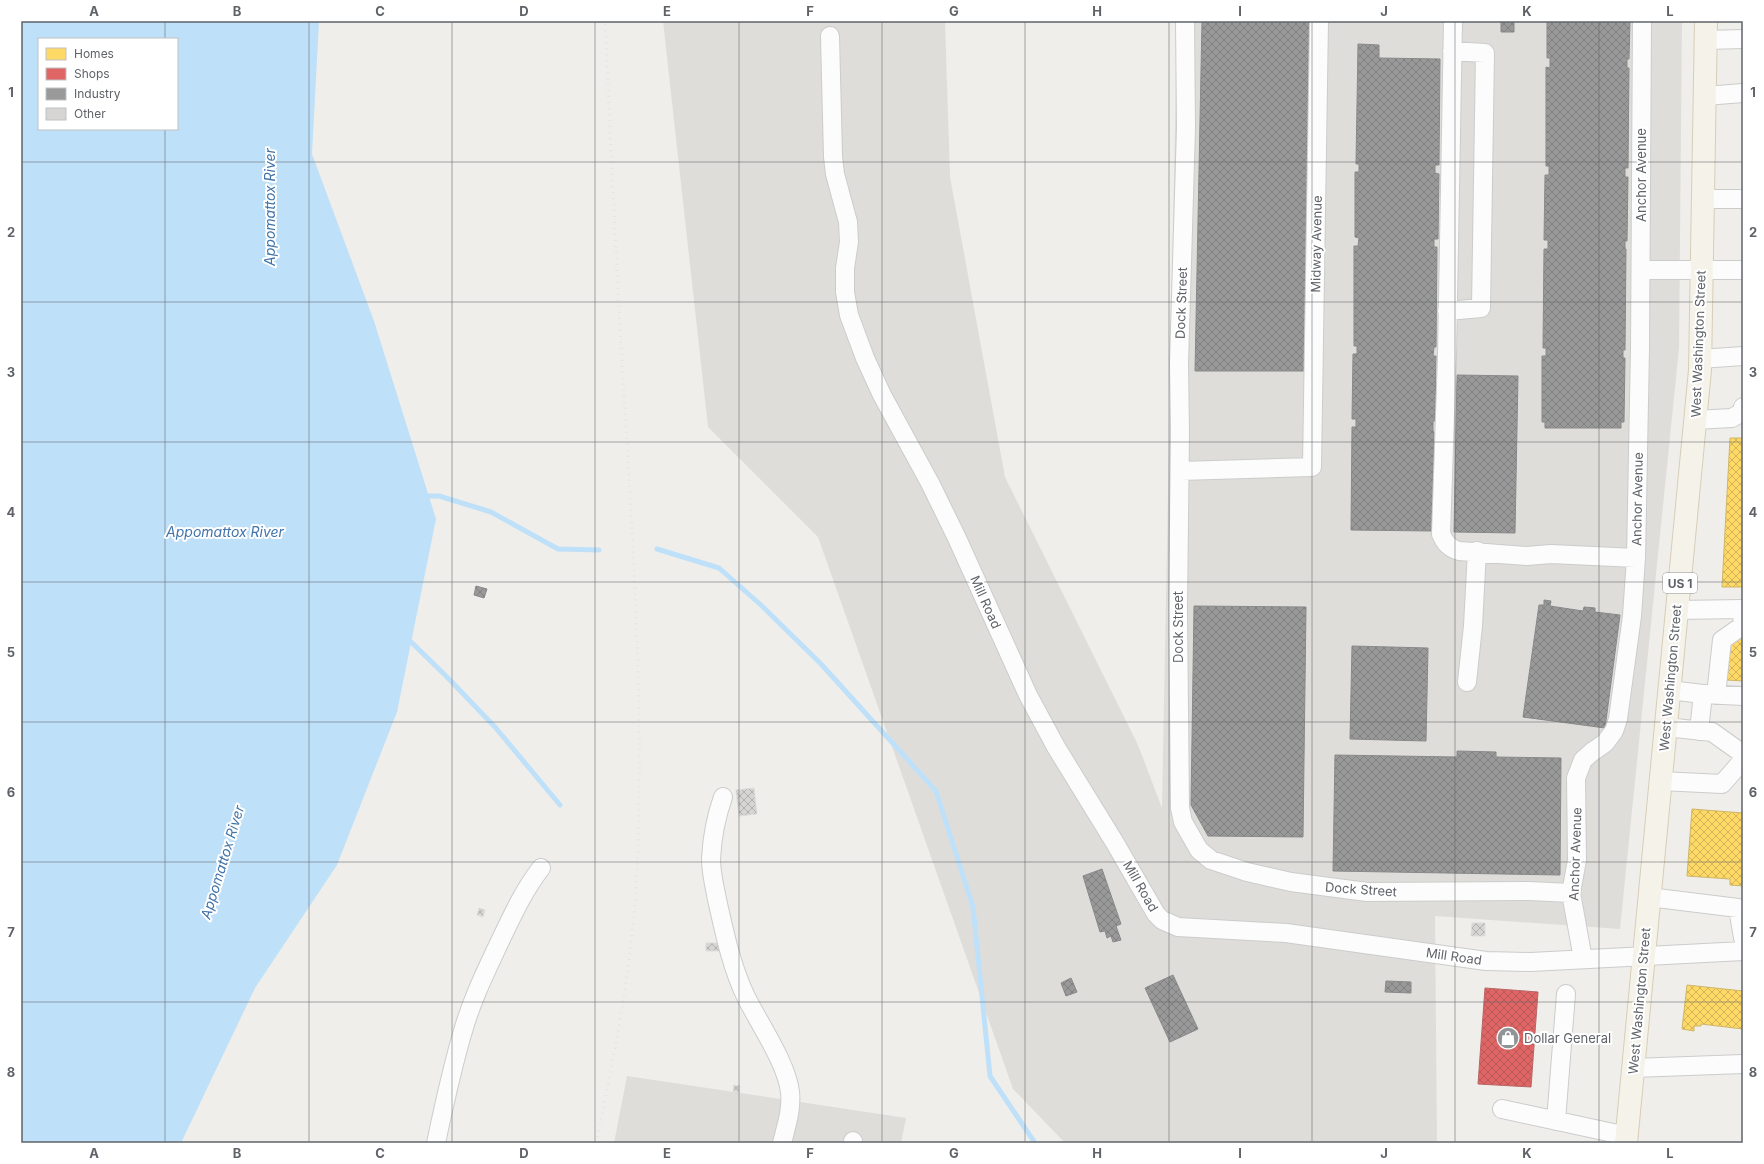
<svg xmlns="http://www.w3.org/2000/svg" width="1764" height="1164" font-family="Inter,sans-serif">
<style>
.industrial{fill:#dfddda}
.water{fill:#bfe0f9;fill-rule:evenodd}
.homes{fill:url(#homes-cross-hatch);stroke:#cfb667}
.shops{fill:url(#shops-cross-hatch);stroke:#b96567}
.industry{fill:url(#industry-cross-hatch);stroke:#88898a}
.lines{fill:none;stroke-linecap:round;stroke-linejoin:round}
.stream{stroke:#bfe0f9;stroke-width:5}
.building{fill:url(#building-cross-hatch);stroke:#deddd9}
.minor-casing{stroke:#cbcccc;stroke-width:20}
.major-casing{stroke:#d7ceb8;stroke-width:24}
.minor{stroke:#fdfcfc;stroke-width:18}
.major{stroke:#f4f2e9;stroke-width:22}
.rail{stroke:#e4e4e4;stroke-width:3;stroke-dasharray:1 5;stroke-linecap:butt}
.grid{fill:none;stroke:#5f6368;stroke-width:1;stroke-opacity:0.55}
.labels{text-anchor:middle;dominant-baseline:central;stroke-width:4;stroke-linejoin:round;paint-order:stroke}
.shield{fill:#fff;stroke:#8f9295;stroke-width:1}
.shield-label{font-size:12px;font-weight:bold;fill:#5f6368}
.street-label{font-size:13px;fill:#5f6368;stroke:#fff}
.poi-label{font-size:13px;fill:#5f6368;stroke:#fff;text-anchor:start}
.water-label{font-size:14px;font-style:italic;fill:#4174aa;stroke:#fff}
.neatline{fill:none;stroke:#5f6368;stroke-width:1.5}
.grid-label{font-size:13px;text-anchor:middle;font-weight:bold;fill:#5f6368}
</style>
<defs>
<pattern id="homes-cross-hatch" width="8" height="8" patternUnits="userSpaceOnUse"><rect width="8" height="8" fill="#ffd966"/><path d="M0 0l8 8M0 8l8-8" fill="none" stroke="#d2b458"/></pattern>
<pattern id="shops-cross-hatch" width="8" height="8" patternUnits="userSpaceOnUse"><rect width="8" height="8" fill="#e06666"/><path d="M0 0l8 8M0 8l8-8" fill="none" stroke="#b95858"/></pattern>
<pattern id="industry-cross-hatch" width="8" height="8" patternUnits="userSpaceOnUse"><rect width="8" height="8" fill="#999"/><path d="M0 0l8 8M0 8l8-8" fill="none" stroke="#808081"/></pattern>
<pattern id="building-cross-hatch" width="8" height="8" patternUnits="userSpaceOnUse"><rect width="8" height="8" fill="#d6d5d3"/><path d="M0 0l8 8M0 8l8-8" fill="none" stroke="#b1b0af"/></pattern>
</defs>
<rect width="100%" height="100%" fill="#efeeea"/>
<path class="industrial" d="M 663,21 L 945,21 L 950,177 L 1005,477 L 1138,745 L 1162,808 L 1177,21 L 1682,21 L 1679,348 L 1620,929 L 1435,916 L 1437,1143 L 1065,1143 L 1013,1089 L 818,537 L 708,427 Z
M 627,1076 L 906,1118 L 901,1143 L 614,1143 Z"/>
<path class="water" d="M 21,21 L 319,21 L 312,154 L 374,321 L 436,519 L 397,712 L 337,865 L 255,988 L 181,1143 L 21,1143 ZM 39,39 L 177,39 L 177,129 L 39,129 Z"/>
<path class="homes" d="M 1730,438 L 1743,438 L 1743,587 L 1722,587 Z
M 1743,632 L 1743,681 L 1727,680 L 1731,638 L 1743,639 Z
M 1692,809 L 1743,813 L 1743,886 L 1730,885 L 1730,879 L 1687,876 Z
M 1687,985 L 1743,991 L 1743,1029 L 1701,1024 L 1701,1026 L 1694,1026 L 1694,1031 L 1682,1029 Z"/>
<path class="shops" d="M 1485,988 L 1538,992 L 1531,1087 L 1478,1084 Z"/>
<path class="industry" d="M 1202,21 L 1313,21 L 1306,371 L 1195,371 Z
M 1501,21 L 1516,21 L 1514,21 L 1514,32 L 1501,32 Z
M 1547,21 L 1630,21 L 1629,59 L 1627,59 L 1627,68 L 1629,68 L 1628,168 L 1625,168 L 1625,177 L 1628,177 L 1627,241 L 1625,241 L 1625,249 L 1626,249 L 1625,350 L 1623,350 L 1623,358 L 1625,358 L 1624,422 L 1621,422 L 1621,428 L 1545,428 L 1545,422 L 1542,422 L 1542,356 L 1546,356 L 1546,348 L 1543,348 L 1544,249 L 1548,249 L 1548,240 L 1544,240 L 1545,175 L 1549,175 L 1549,166 L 1546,166 L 1546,67 L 1550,68 L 1550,58 L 1547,58 Z
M 1358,44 L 1379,45 L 1379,58 L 1440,59 L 1439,165 L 1435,165 L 1435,173 L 1439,174 L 1438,239 L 1434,239 L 1434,247 L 1437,247 L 1436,347 L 1434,347 L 1433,356 L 1436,356 L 1435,421 L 1433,421 L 1433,431 L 1434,432 L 1432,531 L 1351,530 L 1352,427 L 1356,427 L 1356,419 L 1352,419 L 1353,354 L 1357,354 L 1357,346 L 1354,346 L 1354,246 L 1358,246 L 1359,238 L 1355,237 L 1355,172 L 1359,172 L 1359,164 L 1356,164 Z
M 1457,375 L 1518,376 L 1515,533 L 1454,532 Z
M 476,586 L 487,589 L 484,598 L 474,595 Z
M 1544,600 L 1551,601 L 1550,606 L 1583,611 L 1584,607 L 1595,608 L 1595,612 L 1620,615 L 1605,728 L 1523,717 L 1539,605 L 1544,605 Z
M 1194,606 L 1306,607 L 1303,837 L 1208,836 L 1191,805 Z
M 1352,646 L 1428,648 L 1426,741 L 1350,739 Z
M 1457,751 L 1496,752 L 1496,757 L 1561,758 L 1560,875 L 1333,871 L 1335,755 L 1457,757 Z
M 1102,869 L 1121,924 L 1116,926 L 1121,940 L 1113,942 L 1111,936 L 1107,938 L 1105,931 L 1100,932 L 1083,876 Z
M 1173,975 L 1198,1029 L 1170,1042 L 1145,988 Z
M 1071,978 L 1077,992 L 1066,996 L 1061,983 Z
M 1386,981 L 1411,982 L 1411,993 L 1385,992 Z"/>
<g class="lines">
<path class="stream" d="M 424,496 L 439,496 L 491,512 L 558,549 L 599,550
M 657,549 L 719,568 L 762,606 L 821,664 L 936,791 L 973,907 L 990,1076 L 1035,1143
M 407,638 L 447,677 L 495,727 L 560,805"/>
</g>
<path class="building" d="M 754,788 L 757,814 L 739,816 L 736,790 Z
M 479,908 L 485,910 L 483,917 L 477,915 Z
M 1472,923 L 1485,923 L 1485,936 L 1471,936 Z
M 706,943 L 721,943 L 722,951 L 706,951 Z
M 734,1085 L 740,1086 L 739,1093 L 733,1091 Z"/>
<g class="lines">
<g class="minor-casing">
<path id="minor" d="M 1185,21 L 1186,127 L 1179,364 L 1180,431 L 1178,610 L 1180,808 L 1183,822 L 1199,850 L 1211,860 L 1247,872 L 1291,882 L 1367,892 L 1529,891 L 1571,893
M 1453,21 L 1447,356 L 1441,534 C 1445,543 1449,548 1459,551 L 1527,556 L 1551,554 L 1636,558
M 830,36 L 833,157 L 835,174 L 848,222 L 849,242 L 845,268 L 845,292 L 849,315 L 865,358 L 882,395 L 930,483 L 956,536 L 1028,695 L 1056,747 L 1115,843 L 1156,914 L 1162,920 L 1178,927 L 1286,933 L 1486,961 L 1531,962 L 1743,951
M 1706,40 L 1743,39
M 1705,96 L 1743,93
M 1703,199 L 1743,199
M 1641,270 L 1743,270
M 1447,311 L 1481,308 L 1485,53 L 1452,51
M 1700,359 L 1743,356
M 1695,420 L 1732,418 L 1742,412 L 1743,407
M 1180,471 L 1312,467 L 1319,21
M 1677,610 L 1743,609
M 1467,682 L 1473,626 L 1477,551
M 1669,690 L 1703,694 L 1699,731
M 1704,694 L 1743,696
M 1716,695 L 1722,640 L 1742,626 L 1743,613
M 1666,727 L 1712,732 L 1743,754
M 1661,781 L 1722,784 L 1743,760
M 723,797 C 716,817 712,838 711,859 C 711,874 715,889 718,904 C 725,935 732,968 746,997 C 759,1023 787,1064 790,1092 C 792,1109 786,1127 782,1143
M 1649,897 L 1738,908 L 1743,938
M 1583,959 L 1571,893 L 1577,860 L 1576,778 L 1583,760 L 1592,752 L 1605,743 L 1614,731 L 1618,719 L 1632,616 L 1636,558 L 1640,349 L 1642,21
M 1633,1068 L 1743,1064
M 1502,1109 L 1627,1136
M 1556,1121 L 1566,994
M 436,1143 C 444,1105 452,1068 463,1031 C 472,999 487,969 501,939 C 513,914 524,890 541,868
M 853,1143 L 853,1141"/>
</g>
<g class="major-casing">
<path id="major" d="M 1626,1143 L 1700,370 L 1706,21"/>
</g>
<use href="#minor" class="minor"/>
<use href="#major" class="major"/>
<path class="rail" d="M 596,1143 C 615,1053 633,961 637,869 C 644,716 634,563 625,411 C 617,281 611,151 605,21"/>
</g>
<path class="grid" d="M 165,21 L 165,39M 309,21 L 309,1143M 452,21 L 452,1143M 595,21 L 595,1143M 739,21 L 739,1143M 882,21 L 882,1143M 1025,21 L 1025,1143M 1169,21 L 1169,1143M 1312,21 L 1312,1143M 1455,21 L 1455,1143M 1599,21 L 1599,1143M 165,129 L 165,1143M 21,162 L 1743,162M 21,302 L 1743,302M 21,442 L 1743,442M 21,582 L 1743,582M 21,722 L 1743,722M 21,862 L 1743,862M 21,1002 L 1743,1002"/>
<defs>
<g id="shop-disc" transform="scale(1.15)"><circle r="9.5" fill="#919496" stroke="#fff"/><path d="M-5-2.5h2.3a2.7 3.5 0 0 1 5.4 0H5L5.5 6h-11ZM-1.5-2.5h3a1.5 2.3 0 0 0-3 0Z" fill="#fff"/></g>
</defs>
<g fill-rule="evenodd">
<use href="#shop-disc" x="1508" y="1038"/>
</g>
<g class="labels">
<rect class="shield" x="1663" y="573" width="34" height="20" rx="3"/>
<g class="shield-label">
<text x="1680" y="583">US 1</text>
</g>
<g class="street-label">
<text transform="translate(1641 175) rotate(-90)">Anchor Avenue</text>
<text transform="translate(1316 244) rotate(-89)">Midway Avenue</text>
<text transform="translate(1181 303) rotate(-88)">Dock Street</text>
<text transform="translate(1698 344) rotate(-88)">West Washington Street</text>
<text transform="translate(1637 499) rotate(-89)">Anchor Avenue</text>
<text transform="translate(986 602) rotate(66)">Mill Road</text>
<text transform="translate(1178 627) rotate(-90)">Dock Street</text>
<text transform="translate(1670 678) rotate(-85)">West Washington Street</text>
<text transform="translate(1575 854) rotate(-88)">Anchor Avenue</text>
<text transform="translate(1141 886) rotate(60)">Mill Road</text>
<text transform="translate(1361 889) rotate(4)">Dock Street</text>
<text transform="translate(1454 956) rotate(8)">Mill Road</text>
<text transform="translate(1639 1001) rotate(-85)">West Washington Street</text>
</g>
<g class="poi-label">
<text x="1524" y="1038">Dollar General</text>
</g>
<g class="water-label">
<text transform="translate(269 207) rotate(-90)">Appomattox River</text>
<text x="225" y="531">Appomattox River</text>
<text transform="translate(222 862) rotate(-73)">Appomattox River</text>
</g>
</g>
<rect width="1764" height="1164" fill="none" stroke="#ffffff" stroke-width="44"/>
<rect x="38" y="38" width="140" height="92" fill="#ffffff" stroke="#bfc1c3"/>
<rect x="46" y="48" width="20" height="12" fill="#ffd966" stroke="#bfc1c3"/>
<text x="74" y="58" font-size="12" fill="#5f6368">Homes</text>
<rect x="46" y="68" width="20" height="12" fill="#e06666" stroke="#bfc1c3"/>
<text x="74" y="78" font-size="12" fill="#5f6368">Shops</text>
<rect x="46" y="88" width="20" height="12" fill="#999999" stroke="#bfc1c3"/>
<text x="74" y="98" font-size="12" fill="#5f6368">Industry</text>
<rect x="46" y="108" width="20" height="12" fill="#d6d5d3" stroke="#bfc1c3"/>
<text x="74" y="118" font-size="12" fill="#5f6368">Other</text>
<rect x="22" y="22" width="1720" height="1120" class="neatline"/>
<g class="grid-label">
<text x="94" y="16">A</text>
<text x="237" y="16">B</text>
<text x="380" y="16">C</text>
<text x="524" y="16">D</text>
<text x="667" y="16">E</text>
<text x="810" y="16">F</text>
<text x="954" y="16">G</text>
<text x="1097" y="16">H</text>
<text x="1240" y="16">I</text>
<text x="1384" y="16">J</text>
<text x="1527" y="16">K</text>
<text x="1670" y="16">L</text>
<text x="11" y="97">1</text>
<text x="1753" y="97">1</text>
<text x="11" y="237">2</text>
<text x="1753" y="237">2</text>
<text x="11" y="377">3</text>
<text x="1753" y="377">3</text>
<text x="11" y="517">4</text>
<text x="1753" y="517">4</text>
<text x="11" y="657">5</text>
<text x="1753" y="657">5</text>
<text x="11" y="797">6</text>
<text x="1753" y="797">6</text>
<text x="11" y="937">7</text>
<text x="1753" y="937">7</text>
<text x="11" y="1077">8</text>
<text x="1753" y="1077">8</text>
<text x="94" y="1158">A</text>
<text x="237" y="1158">B</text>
<text x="380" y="1158">C</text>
<text x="524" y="1158">D</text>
<text x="667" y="1158">E</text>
<text x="810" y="1158">F</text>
<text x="954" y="1158">G</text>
<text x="1097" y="1158">H</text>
<text x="1240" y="1158">I</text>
<text x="1384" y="1158">J</text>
<text x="1527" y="1158">K</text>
<text x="1670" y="1158">L</text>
</g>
</svg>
